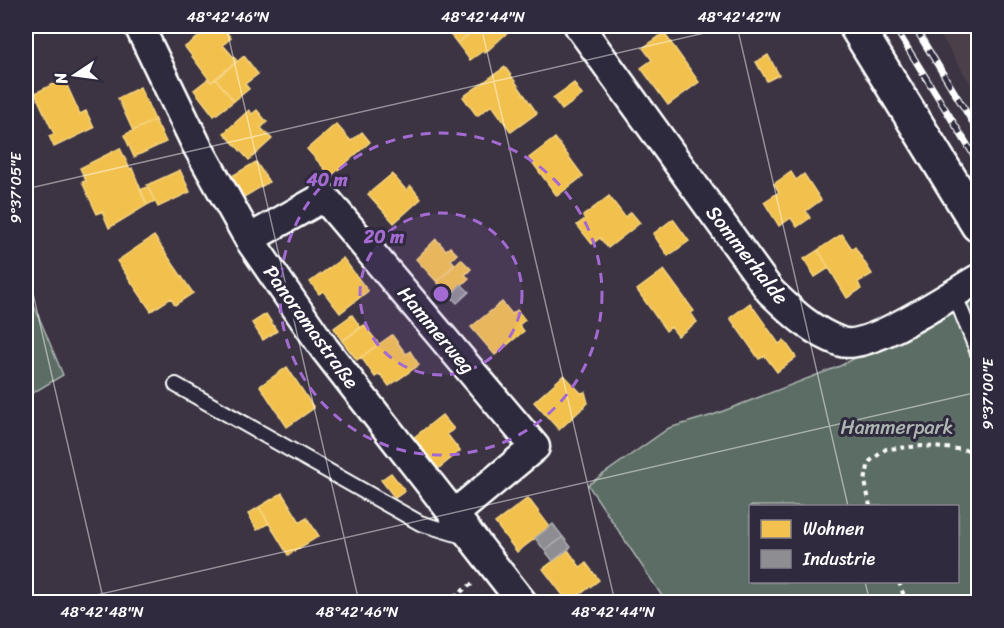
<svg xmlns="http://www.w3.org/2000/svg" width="1004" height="628" font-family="Sriracha,sans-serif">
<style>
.built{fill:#4b414a}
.green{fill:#5b6d65;stroke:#adb6b2;stroke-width:1.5;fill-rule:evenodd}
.homes{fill:#f2c14e;stroke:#f6d483;stroke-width:1.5}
.industry{fill:#8d8d92;stroke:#afafb3;stroke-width:1.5}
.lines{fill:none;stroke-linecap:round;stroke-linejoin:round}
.service-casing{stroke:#fff;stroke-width:18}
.minor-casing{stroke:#fff;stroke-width:33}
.tertiary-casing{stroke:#fff;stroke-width:38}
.path{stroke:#fff;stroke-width:4;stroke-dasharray:4.5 4.5;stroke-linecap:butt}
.service{stroke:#2f2a3d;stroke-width:14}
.minor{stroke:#2f2a3d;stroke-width:28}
.tertiary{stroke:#2f2a3d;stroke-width:33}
.rail-casing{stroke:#fff;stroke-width:7}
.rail{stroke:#2f2a3d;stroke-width:4.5;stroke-dasharray:14;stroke-linecap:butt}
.ticks{fill:none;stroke:#fff;stroke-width:1.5;stroke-opacity:0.45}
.ring{fill:none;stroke:#a36bd2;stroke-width:3;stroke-dasharray:10 8}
.labels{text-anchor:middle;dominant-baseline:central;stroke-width:6;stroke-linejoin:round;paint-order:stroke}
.street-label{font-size:20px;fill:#fff;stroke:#2f2a3d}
.park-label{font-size:20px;fill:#adb6b2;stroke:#2f2a3d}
.centre{fill:#a36bd2;stroke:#2f2a3d;stroke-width:3}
.ring-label{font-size:18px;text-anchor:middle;font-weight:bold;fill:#a36bd2;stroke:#2f2a3d;stroke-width:6;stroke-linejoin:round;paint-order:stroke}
.neatline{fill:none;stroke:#fff;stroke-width:2}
.ticks-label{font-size:15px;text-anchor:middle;fill:#fff}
</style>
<rect width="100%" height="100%" fill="#3c3443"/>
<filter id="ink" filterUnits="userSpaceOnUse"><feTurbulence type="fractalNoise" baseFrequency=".0167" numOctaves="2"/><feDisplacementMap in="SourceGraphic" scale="12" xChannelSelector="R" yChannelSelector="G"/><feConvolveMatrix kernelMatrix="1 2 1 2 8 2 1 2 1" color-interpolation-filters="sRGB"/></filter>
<g filter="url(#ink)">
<path class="built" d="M 935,26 L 978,26 L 978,96 Z"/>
<path class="green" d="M 26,286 L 63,375 L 26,397 Z
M 978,294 L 978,602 L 666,602 L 588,485 L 669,428 L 713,415 L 840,366 ZM 750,506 L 958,506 L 958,582 L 750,582 Z"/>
<path class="homes" d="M 222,26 L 231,38 L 223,45 L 237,61 L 211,82 L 185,47 L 208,30 Z
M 444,26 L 481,26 L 457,43 Z
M 481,26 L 503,26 L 508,32 L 485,53 L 483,51 L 470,60 L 457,43 Z
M 664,33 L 699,82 L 668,105 L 641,68 L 652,60 L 643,48 Z
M 768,55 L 779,75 L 767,81 L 756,62 Z
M 244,56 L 258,74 L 245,84 L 249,89 L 234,101 L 216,79 Z
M 505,67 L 537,113 L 511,132 L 492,105 L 477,116 L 463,97 Z
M 64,79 L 80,114 L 86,111 L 94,128 L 54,147 L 49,136 L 54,134 L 35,93 Z
M 208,79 L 211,82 L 216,79 L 234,101 L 214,116 L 194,90 Z
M 574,83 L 582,95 L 562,110 L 553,98 Z
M 140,87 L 155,120 L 133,131 L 118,98 Z
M 249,110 L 252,114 L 257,110 L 267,122 L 261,128 L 272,139 L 249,160 L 224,133 Z
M 155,120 L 166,142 L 134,157 L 124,135 Z
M 336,124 L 351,141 L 362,132 L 370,142 L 331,176 L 307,149 Z
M 555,138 L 583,176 L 557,196 L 529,158 Z
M 120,148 L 130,169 L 132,168 L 147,205 L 109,228 L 102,211 L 97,214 L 82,182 L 86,181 L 80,168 Z
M 256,162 L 269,182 L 244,197 L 232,176 Z
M 180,170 L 190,192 L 158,207 L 147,185 Z
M 791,172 L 796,180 L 804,174 L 821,200 L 806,211 L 810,218 L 797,227 L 791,218 L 779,226 L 764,202 L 779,192 L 774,184 Z
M 392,174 L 406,190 L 411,186 L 421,199 L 394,223 L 368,194 Z
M 148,187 L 155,201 L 147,205 L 140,190 Z
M 609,196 L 625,217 L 631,212 L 640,223 L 608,248 L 600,238 L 592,244 L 577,225 L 585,219 L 583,216 Z
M 673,219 L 689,241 L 668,256 L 653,234 Z
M 842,234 L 852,249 L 855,247 L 872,274 L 858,282 L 861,289 L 847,298 L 818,250 Z
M 154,236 L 193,293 L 175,305 L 171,298 L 151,311 L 117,261 Z
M 436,239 L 446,250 L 450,247 L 457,254 L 451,260 L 455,264 L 437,282 L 416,259 Z
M 818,250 L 829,268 L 815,277 L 804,259 Z
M 343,258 L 368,291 L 340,313 L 323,291 L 319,294 L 310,282 Z
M 461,259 L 471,269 L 465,275 L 469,278 L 450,296 L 437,282 Z
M 664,270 L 694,311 L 691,313 L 697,322 L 678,336 L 671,327 L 666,331 L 637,290 Z
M 502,302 L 512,314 L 517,310 L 525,320 L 519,325 L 524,331 L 495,355 L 471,327 Z
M 750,303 L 779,344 L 784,340 L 796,357 L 777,372 L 765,356 L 759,359 L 730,318 Z
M 266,314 L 277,331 L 263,340 L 252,323 Z
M 352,315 L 361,328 L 342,341 L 334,328 Z
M 364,325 L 379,344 L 357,360 L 342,341 Z
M 392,335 L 406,354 L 410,351 L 419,365 L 389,386 L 380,374 L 375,377 L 361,357 Z
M 287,367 L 314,408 L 287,427 L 260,386 Z
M 564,375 L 581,393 L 585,392 L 588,403 L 559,430 L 534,402 Z
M 442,415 L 454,429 L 447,434 L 460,451 L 438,469 L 413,438 Z
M 391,473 L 405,491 L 395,498 L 381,480 Z
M 282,493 L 300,522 L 307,518 L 319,536 L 288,555 L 259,507 Z
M 528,498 L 550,527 L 517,552 L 495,523 Z
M 259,507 L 269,523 L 257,530 L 248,514 Z
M 568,550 L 580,567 L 586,563 L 599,580 L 570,602 L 568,602 L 543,569 Z"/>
<path class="industry" d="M 461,284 L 469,292 L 457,303 L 450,296 Z
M 553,524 L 563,537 L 545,551 L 535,538 Z
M 563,537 L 571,547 L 553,561 L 545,551 Z"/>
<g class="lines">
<g class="service-casing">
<path id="service" d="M 954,293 L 978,353
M 176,385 L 420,523 L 466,537"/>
</g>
<g class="minor-casing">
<path id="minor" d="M 139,26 L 196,144 L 249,239 L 324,348 L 522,602
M 579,26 L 770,291 C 792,312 811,331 841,342 C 869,351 952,294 978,279
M 249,239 L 324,197 L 535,447 L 453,515"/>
</g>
<g class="tertiary-casing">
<path id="tertiary" d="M 856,26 L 978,225"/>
</g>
<path class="path" d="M 870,506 L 865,481 L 869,462 L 886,449 L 923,446 L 978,451
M 899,582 L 906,602
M 446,602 L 472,584"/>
<use href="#service" class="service"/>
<use href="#minor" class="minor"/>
<use href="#tertiary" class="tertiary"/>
<g class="rail-casing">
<path id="rail" d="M 894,26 L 978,162
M 914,26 L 978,131"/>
</g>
<use href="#rail" class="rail"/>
</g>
</g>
<path class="ticks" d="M 226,26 L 359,602M 481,26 L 615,602M 737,26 L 848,506M 26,189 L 735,26M 26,263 L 104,602M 865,582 L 870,602M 66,602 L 978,392"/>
<circle cx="441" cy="294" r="81" fill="#a36bd2" fill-opacity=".12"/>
<g class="ring">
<circle cx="441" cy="294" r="81"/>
<circle cx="441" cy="294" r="161"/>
</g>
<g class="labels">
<g class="street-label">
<text transform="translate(747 255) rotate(52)">Sommerhalde</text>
<text transform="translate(311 327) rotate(54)">Panoramastraße</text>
<text transform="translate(436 330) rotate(50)">Hammerweg</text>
</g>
<g class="park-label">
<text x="897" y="427">Hammerpark</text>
</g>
</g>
<circle cx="441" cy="294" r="9" class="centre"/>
<g class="ring-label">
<text x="327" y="186">40 m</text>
<text x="384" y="243">20 m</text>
</g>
<rect width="1004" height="628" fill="none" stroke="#2f2a3d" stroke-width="66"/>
<rect x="749" y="505" width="210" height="78" fill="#2f2a3d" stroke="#827f8b" stroke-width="1.5"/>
<rect x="761" y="520" width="30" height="18" fill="#f2c14e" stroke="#827f8b" stroke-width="1.5"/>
<text x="803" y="535" font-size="18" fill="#ffffff">Wohnen</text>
<rect x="761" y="550" width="30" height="18" fill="#8d8d92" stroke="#827f8b" stroke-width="1.5"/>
<text x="803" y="565" font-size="18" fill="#ffffff">Industrie</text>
<g transform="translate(75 75) rotate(257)" stroke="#2f2a3d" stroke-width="4.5" paint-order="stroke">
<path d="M0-4.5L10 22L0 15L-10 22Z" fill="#ffffff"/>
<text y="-9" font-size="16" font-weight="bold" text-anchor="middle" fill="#ffffff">N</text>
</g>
<rect x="33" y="33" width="938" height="562" class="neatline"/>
<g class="ticks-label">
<text x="228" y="22">48°42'46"N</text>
<text x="483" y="22">48°42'44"N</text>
<text x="739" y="22">48°42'42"N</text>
<text transform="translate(16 188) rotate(-90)" y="5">9°37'05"E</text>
<text transform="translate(988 394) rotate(-90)" y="5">9°37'00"E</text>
<text x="102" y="617">48°42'48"N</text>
<text x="357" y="617">48°42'46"N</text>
<text x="613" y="617">48°42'44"N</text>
</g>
</svg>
